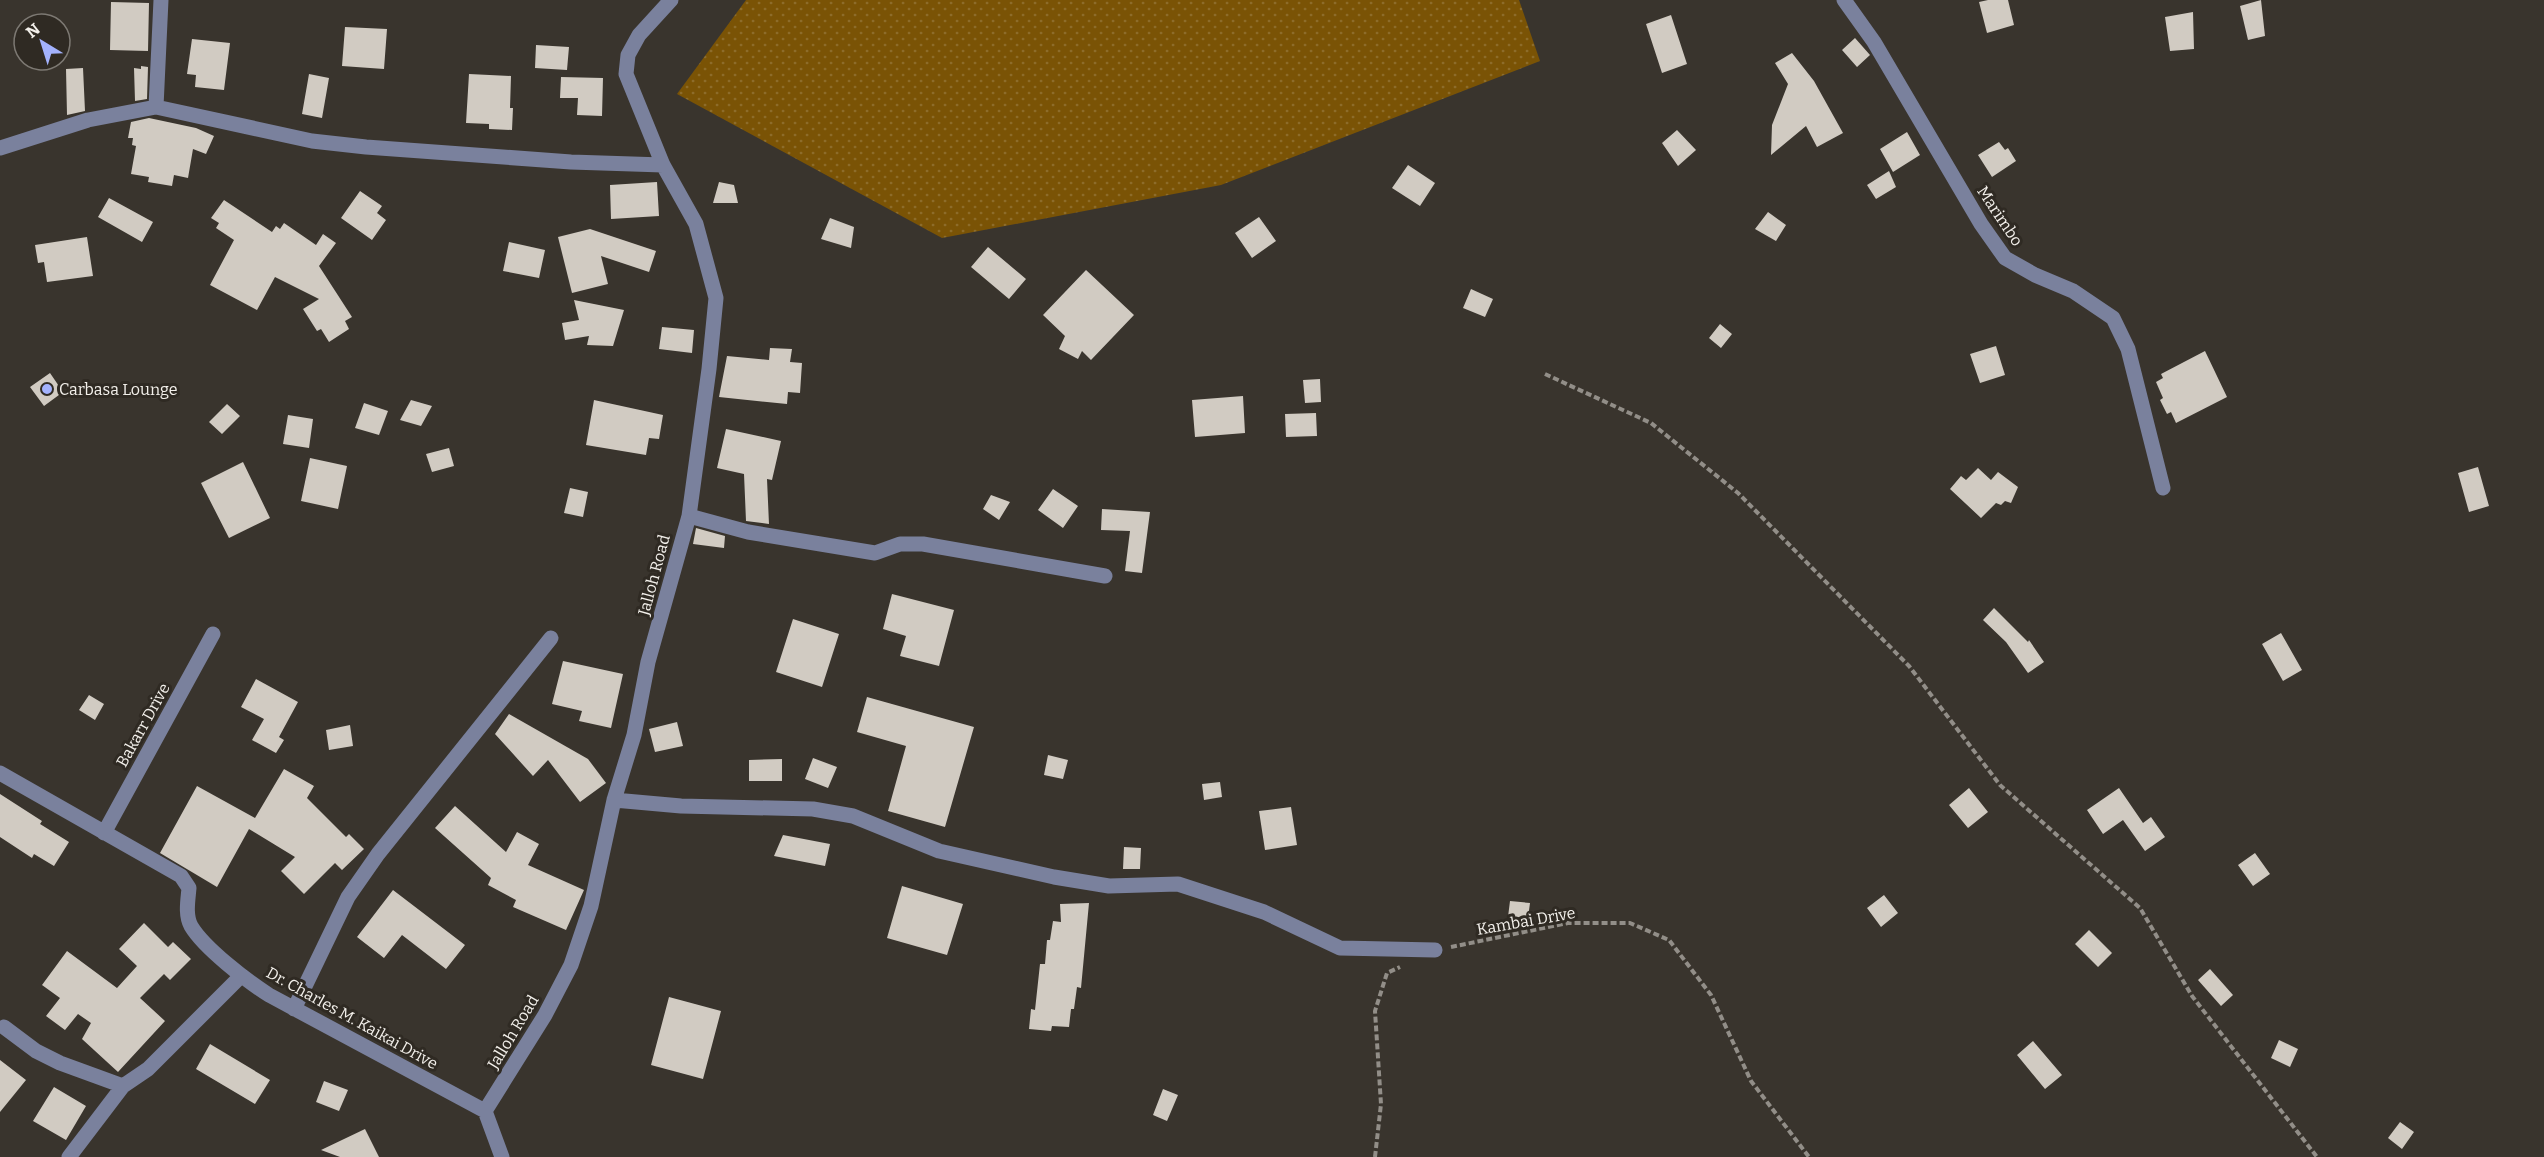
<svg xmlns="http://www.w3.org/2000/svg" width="2544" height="1157" font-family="Bitter,serif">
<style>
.grass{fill:url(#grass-dots)}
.building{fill:#d1cbc2}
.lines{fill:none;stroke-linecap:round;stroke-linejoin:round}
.path{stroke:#928e88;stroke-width:4;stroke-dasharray:6 3;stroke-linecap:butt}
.minor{stroke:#7a819d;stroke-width:15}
.poi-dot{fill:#a3b2fd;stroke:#2f2a23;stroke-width:2}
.labels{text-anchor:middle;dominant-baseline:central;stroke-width:6;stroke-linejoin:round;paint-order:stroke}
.street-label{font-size:16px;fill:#f3f0eb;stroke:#2f2a23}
.poi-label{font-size:16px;fill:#f3f0eb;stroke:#2f2a23;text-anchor:start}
</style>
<defs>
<pattern id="grass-dots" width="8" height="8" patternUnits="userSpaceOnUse" patternTransform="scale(1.5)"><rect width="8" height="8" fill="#7a5305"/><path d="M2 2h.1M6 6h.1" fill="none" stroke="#8d6c2a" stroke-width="1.8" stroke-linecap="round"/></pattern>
</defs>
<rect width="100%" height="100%" fill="#39342d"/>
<path class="grass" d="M 746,0 L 1519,0 L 1540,61 L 1221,185 L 942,238 L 677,94 Z"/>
<path class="building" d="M 1988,0 L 2008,0 L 2014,25 L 1987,33 L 1979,2 Z
M 2261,0 L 2265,36 L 2248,40 L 2240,6 Z
M 111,2 L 149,3 L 148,51 L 110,50 Z
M 2193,12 L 2194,49 L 2170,51 L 2165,17 Z
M 1671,15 L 1687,64 L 1662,73 L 1646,24 Z
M 345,27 L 387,29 L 384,69 L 342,66 Z
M 1855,38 L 1870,55 L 1857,67 L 1842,50 Z
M 192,39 L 230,43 L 224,90 L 195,87 L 196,75 L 187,74 Z
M 536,45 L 569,47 L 567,70 L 535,68 Z
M 1792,53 L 1814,81 L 1843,133 L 1817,147 L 1806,126 L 1771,155 L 1772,125 L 1788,84 L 1775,63 Z
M 141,66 L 148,67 L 147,99 L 135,101 L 134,68 L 141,69 Z
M 83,68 L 85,111 L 67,115 L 66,69 Z
M 309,74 L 329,78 L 322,118 L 302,114 Z
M 469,74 L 511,76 L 510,108 L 513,108 L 512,130 L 489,129 L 489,124 L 466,123 Z
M 561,77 L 603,78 L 602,116 L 577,115 L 578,98 L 560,98 Z
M 149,118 L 196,128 L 214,136 L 206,154 L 193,149 L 188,178 L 174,175 L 172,186 L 148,182 L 149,177 L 131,174 L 136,146 L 132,145 L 133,138 L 128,138 L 131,122 Z
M 1677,130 L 1696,150 L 1678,166 L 1662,143 Z
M 1907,132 L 1920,155 L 1893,172 L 1880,149 Z
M 1999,142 L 2005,150 L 2008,148 L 2016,161 L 1992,177 L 1978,155 Z
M 1408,165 L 1435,183 L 1420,206 L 1392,188 Z
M 1889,171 L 1896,187 L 1876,199 L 1867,185 Z
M 657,182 L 659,216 L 611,219 L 610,185 Z
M 719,182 L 734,185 L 738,203 L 713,203 Z
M 360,191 L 382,206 L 377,213 L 386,220 L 372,240 L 341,218 Z
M 109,198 L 153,222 L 142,242 L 98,217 Z
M 224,200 L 272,232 L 276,226 L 280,229 L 284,223 L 316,245 L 323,234 L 336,243 L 319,266 L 352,317 L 345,321 L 349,329 L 329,342 L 321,329 L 317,331 L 303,309 L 319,299 L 275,277 L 257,310 L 210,285 L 234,240 L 216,228 L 219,223 L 211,218 Z
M 1768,212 L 1786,225 L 1776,241 L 1755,229 Z
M 1259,217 L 1276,241 L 1252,258 L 1235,233 Z
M 830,218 L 854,227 L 851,248 L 821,239 Z
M 590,229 L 656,251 L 649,272 L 601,256 L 608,284 L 572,293 L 558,237 Z
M 87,237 L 93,276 L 47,282 L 44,262 L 38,263 L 35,245 Z
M 509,242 L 545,250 L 539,278 L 503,271 Z
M 988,247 L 1026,279 L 1009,299 L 971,267 Z
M 1086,270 L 1134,315 L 1091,360 L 1082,351 L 1078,359 L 1059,349 L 1065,336 L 1043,315 Z
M 1471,289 L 1493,299 L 1485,317 L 1463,308 Z
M 574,300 L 624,310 L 613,346 L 587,345 L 589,336 L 565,340 L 562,323 L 579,320 Z
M 1720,324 L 1732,334 L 1721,348 L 1709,338 Z
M 662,327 L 694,330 L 692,353 L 659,349 Z
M 1996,346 L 2005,375 L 1980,383 L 1970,354 Z
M 770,348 L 792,349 L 790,362 L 802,363 L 800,393 L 788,392 L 787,404 L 719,397 L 727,356 L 769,360 Z
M 2205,351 L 2227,397 L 2176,423 L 2171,412 L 2167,414 L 2160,400 L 2163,398 L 2156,382 L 2163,378 L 2161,374 Z
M 50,373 L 63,392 L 44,406 L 30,387 Z
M 1320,379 L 1321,402 L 1305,403 L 1303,380 Z
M 1243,396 L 1245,433 L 1195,437 L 1192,400 Z
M 411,400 L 432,406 L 421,426 L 400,420 Z
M 594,400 L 663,415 L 659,439 L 649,438 L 646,455 L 586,445 Z
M 364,403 L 388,411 L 379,435 L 355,428 Z
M 227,404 L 240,416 L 222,434 L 209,422 Z
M 1316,413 L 1317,436 L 1286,437 L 1285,414 Z
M 288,415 L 313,419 L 309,448 L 283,444 Z
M 726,429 L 781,441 L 772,480 L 767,479 L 769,524 L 746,521 L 744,474 L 717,468 Z
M 449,448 L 454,466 L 432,472 L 426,454 Z
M 310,458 L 347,466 L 338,509 L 301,501 Z
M 243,462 L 270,518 L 229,538 L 201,483 Z
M 2478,467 L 2489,506 L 2469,512 L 2458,473 Z
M 1978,468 L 1991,480 L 1998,472 L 2018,487 L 2011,503 L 2005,501 L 2001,505 L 1996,503 L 1981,518 L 1950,489 L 1961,476 L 1966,480 Z
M 570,488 L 588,492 L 583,517 L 564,513 Z
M 1053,489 L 1078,506 L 1063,528 L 1038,510 Z
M 991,495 L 1010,502 L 999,520 L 983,509 Z
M 1102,509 L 1150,512 L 1142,573 L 1125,571 L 1130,531 L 1101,530 Z
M 696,528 L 725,536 L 724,548 L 693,544 Z
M 892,594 L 954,610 L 939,666 L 900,656 L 906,636 L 883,629 Z
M 1994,608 L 2028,642 L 2029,640 L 2044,662 L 2028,673 L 2006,642 L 1983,620 Z
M 793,619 L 839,634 L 822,687 L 776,672 Z
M 2281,633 L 2302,670 L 2283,681 L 2262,644 Z
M 563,661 L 623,674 L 611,728 L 579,721 L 582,711 L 552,704 Z
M 256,679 L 298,702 L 279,737 L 284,740 L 276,753 L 252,740 L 264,719 L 241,707 Z
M 89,695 L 104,704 L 95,720 L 79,710 Z
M 867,697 L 974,727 L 945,827 L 888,811 L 906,746 L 857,732 Z
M 509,714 L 588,759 L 606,783 L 580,802 L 548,760 L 533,776 L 495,734 Z
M 677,722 L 683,746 L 655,752 L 649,729 Z
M 350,725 L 353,746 L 329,750 L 326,730 Z
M 1048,755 L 1068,760 L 1063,779 L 1044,775 Z
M 813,758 L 837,767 L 828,788 L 805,779 Z
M 782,759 L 782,781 L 749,781 L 749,760 Z
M 284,769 L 314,786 L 307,798 L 346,837 L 349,834 L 364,849 L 342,870 L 335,863 L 304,894 L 281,871 L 295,857 L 249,829 L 217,887 L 160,853 L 197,786 L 255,818 Z
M 1220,782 L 1222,797 L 1204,800 L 1202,784 Z
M 1969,788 L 1988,812 L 1968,828 L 1949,805 Z
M 2119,788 L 2143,823 L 2151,817 L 2165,837 L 2145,851 L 2123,820 L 2103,834 L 2087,810 Z
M 0,794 L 42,821 L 40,824 L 69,842 L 54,866 L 34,854 L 32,858 L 0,837 Z
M 455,806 L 506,852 L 517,832 L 539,844 L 528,865 L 584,890 L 566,930 L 513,907 L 516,900 L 488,885 L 491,878 L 435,828 Z
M 1291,807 L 1297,845 L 1265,850 L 1259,811 Z
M 783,835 L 830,844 L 825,866 L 774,856 Z
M 1124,847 L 1141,848 L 1140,869 L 1123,869 Z
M 2255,853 L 2270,874 L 2253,886 L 2238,865 Z
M 902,886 L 963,904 L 947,955 L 887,938 Z
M 393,890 L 465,945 L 446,969 L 402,935 L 384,958 L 357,937 Z
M 1884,895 L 1898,913 L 1881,927 L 1867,908 Z
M 1510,901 L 1530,903 L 1528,918 L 1508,917 Z
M 1089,903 L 1081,988 L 1077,987 L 1074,1009 L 1071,1009 L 1069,1027 L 1052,1026 L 1051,1031 L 1029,1029 L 1031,1009 L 1035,1010 L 1040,964 L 1045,964 L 1047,940 L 1050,940 L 1053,921 L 1061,922 L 1060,904 Z
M 144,923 L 168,947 L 173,942 L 191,959 L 170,980 L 164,974 L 140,998 L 165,1021 L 118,1072 L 82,1039 L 91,1023 L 78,1014 L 65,1030 L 46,1016 L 60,998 L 42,985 L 67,951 L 117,988 L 137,966 L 119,949 Z
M 2089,930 L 2112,953 L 2098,967 L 2075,944 Z
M 2210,969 L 2233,995 L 2221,1006 L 2198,980 Z
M 669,997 L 721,1011 L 703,1079 L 651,1065 Z
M 2279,1040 L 2298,1049 L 2290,1067 L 2271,1058 Z
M 2033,1041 L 2062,1075 L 2045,1089 L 2017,1055 Z
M 210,1044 L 270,1080 L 255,1104 L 196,1069 Z
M 0,1060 L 26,1080 L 0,1112 Z
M 324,1081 L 348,1090 L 339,1111 L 316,1102 Z
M 54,1087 L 86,1106 L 66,1140 L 33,1121 Z
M 1163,1089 L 1178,1095 L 1167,1121 L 1153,1115 Z
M 2400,1122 L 2414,1132 L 2402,1149 L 2388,1138 Z
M 365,1129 L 379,1157 L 340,1157 L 321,1150 Z"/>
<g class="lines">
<path class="path" d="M 1545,374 L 1651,423 L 1738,493 L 1909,666 L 2000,785 L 2140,908 L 2192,996 L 2317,1157
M 1451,947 L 1568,923 L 1630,923 L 1669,940 L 1711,995 L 1751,1081 L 1809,1157
M 1375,1157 L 1381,1104 L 1375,1011 L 1387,973 L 1400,967"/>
<path class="minor" d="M 1844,0 L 1874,42 L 1981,224 L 2005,258 L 2035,275 L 2073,291 L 2113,318 L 2128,349 L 2163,488
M 156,107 L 161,0
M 0,148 L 88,120 L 156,107 L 312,141 L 366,147 L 571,162 L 663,165
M 689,516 L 748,532 L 875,553 L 900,544 L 923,544 L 1105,576
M 0,773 L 181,876 L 189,888 C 188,900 185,915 191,926 C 204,948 247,981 269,995 L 485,1111
M 614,800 L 681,806 L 813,809 L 853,816 L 939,851 L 1054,877 L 1109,886 L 1178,884 L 1264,912 L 1340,948 L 1435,950
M 104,833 L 213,634
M 294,1009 L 348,897 L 378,854 L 551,638
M 4,1027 L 36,1051 L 60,1063 L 123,1086
M 485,1111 L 545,1015 L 571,965 L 591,906 L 614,800 L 634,735 L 648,662 L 689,516 L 709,369 L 716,298 L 696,224 L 663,165 L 626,74 L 628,55 L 639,35 L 671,0
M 485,1111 L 502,1157
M 69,1157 L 123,1086 L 148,1069 L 241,976"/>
</g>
<circle class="poi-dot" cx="47" cy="389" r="6"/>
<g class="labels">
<g class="street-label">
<text transform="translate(2000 216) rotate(56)">Marimbo</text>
<text transform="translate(654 575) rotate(-75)">Jalloh Road</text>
<text transform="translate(143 725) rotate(-61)">Bakarr Drive</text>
<text transform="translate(1526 921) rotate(-10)">Kambai Drive</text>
<text transform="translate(352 1018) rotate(29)">Dr. Charles M. Kaikai Drive</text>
<text transform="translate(513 1032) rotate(-59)">Jalloh Road</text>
</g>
<g class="poi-label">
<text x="59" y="389">Carbasa Lounge</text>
</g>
</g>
<g transform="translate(42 42) rotate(322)"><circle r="28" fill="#2f2a23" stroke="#7d7973" stroke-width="1.5"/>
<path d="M0-4.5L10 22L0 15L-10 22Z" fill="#a3b2fd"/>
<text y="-9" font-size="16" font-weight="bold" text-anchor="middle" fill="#f3f0eb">N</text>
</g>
</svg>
